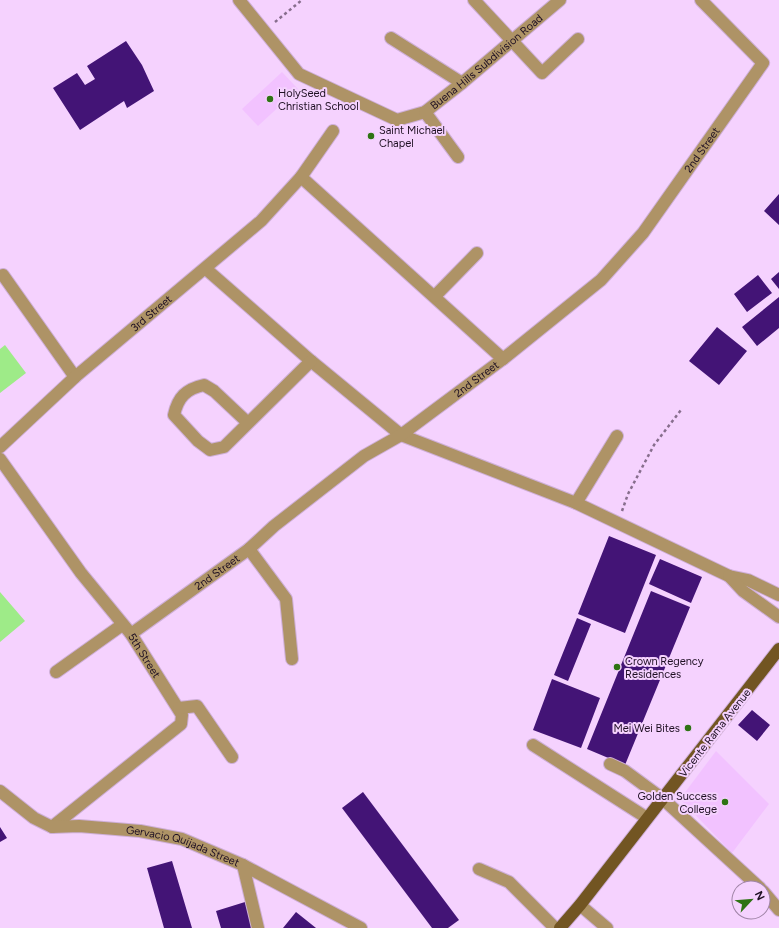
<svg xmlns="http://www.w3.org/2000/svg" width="779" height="928" font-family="Figtree,sans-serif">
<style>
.built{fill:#f2c2ff}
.green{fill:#9eeb88}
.building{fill:#431476}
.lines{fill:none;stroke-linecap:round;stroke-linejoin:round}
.minor-casing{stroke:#ceafd7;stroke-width:14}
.major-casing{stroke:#ceafd7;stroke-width:14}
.path{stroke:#876e8d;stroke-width:2.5;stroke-dasharray:3 3;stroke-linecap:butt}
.minor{stroke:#ae9366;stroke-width:12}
.major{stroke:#725522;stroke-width:12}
.poi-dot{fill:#2e7313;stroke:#f5d2fe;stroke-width:1.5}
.labels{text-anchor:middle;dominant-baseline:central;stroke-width:4;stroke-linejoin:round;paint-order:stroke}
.street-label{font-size:11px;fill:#1f1023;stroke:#f5d2fe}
.poi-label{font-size:11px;fill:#1f1023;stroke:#f5d2fe;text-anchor:start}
</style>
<rect width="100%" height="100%" fill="#f5d2fe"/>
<path class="built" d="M 282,72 L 298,89 L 258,126 L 242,109 Z
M 716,751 L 769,804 L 732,853 L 680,799 Z"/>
<path class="green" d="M 5,345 L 26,373 L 0,393 L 0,349 Z
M 0,592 L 25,621 L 0,642 Z"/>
<path class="building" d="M 126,41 L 142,65 L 154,91 L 127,108 L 124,101 L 80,130 L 53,88 L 77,73 L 85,85 L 95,79 L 87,66 Z
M 779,194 L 779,225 L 764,211 Z
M 779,272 L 779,289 L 771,279 Z
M 758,275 L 772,293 L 747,312 L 734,294 Z
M 779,297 L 779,328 L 757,346 L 742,327 Z
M 717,327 L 747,351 L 719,385 L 689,361 Z
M 609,536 L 656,555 L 625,633 L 578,614 Z
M 660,559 L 702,577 L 691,603 L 649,584 Z
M 651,591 L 690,607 L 625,765 L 587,749 Z
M 577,618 L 591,624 L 568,681 L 554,675 Z
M 552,679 L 600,698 L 581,748 L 533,730 Z
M 752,710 L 770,725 L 757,741 L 738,725 Z
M 363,792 L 459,920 L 448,928 L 432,928 L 342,808 Z
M 0,827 L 7,838 L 0,842 Z
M 172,861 L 192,928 L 164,928 L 147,868 Z
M 245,902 L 253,928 L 221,928 L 216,911 Z
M 296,912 L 316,928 L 283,928 Z"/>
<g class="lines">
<g class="minor-casing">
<g id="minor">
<path id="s1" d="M 239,0 L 299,74 L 397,120 L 425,112 L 462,83 L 560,0"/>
<path d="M 474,0 L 542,73 L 578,39"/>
<path d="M 391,38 L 462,83"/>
<path d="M 425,112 L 458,157"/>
<path d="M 301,177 L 503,359"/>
<path d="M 206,269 L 311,361 L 401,435 L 576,503 L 729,576 L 748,580 L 779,595"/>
<path d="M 3,275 L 75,377"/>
<path d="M 435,296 L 477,253"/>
<path d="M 247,422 L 214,391 L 204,385 C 186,389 178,397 174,415 L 198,441 L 210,450 L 224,447 L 311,361"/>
<path id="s2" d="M 0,447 L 75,377 L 261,221 L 301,177 L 333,131"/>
<path id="s3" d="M 0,459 L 81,573 L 131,634 L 182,715 L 181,724 L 52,827"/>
<path d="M 576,503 L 617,436"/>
<path d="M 249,549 L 286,599 L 292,659"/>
<path d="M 729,576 L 743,591 L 779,617"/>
<path id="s4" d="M 131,634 L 249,549 L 274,526 L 364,456 L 401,435 L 503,359 L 601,280 L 643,233 L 763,63 L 701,0"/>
<path d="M 56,672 L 122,625"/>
<path d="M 179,708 L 197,706 L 232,757"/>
<path d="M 533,745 L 647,818"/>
<path d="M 610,764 L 625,771 L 663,799 L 760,888"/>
<path id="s5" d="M 0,791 L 34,818 L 52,827 L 79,826 L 140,831 L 182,839 L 243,865 L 361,928"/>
<path d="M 243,865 L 258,928"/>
<path d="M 479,869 L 509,882 L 555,928"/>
<path d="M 763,891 L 779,910"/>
<path d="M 580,905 L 607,928"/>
</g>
</g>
<g class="major-casing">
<path id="major" d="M 560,928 L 580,905 L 779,649"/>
</g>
<path class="path" d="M 275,22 L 302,0
M 622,511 L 628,494 L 654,445 L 681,410"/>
<use href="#minor" class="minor"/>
<use href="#major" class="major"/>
</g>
<g class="poi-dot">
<circle cx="270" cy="99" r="4"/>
<circle cx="371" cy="136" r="4"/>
<circle cx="617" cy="667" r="4"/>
<circle cx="688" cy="728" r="4"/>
<circle cx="725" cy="802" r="4"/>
</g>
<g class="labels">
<g class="street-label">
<text stroke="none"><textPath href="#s1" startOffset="312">Buena Hills Subdivision Road</textPath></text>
<text stroke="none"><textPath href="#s4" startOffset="754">2nd Street</textPath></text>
<text stroke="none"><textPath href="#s2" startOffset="202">3rd Street</textPath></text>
<text stroke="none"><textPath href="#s4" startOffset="430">2nd Street</textPath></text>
<text stroke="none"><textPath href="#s4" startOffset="106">2nd Street</textPath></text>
<text stroke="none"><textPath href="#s3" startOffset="244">5th Street</textPath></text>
<text transform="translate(715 733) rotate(-52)">Vicente Rama Avenue</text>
<text stroke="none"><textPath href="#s5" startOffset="197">Gervacio Quijada Street</textPath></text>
</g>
<g class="poi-label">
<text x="278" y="93">HolySeed<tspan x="278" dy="13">Christian School</tspan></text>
<text x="379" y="130">Saint Michael<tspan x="379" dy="13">Chapel</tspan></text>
<text x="625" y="661">Crown Regency<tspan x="625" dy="13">Residences</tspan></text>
<text x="680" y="728" text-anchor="end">Mei Wei Bites</text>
<text x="717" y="796" text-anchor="end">Golden Success<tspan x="717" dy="13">College</tspan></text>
</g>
</g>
<g transform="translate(751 900) rotate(64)"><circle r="19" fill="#f5d2fe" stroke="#9f84a6"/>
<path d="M0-3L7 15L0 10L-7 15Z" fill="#2e7313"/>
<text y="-6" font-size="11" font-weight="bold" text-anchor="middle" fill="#1f1023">N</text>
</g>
</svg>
